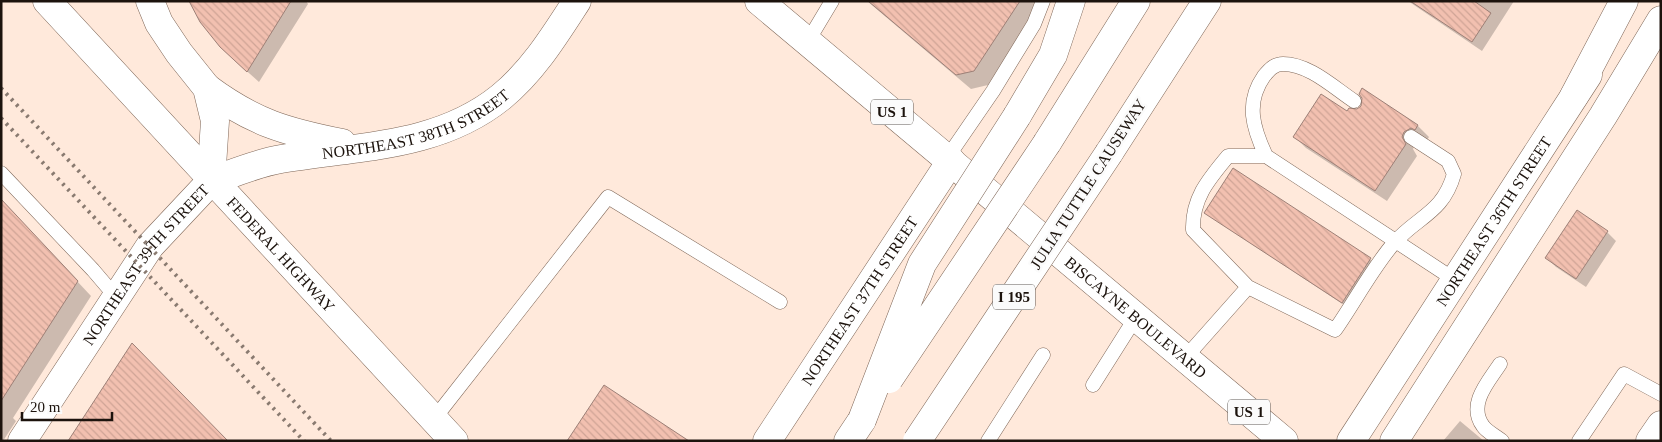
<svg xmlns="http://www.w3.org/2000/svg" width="1662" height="442" font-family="Georgia,serif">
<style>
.shadow{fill:#0003}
.building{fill:url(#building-back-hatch);stroke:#9d8077}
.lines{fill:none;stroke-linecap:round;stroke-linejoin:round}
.lane-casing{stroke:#7f6758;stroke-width:15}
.street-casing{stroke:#7f6758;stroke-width:29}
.secondary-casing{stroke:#7f6758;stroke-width:29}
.primary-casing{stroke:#7f6758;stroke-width:29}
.highway-casing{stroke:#7f6758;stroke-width:29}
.lane{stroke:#fff;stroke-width:14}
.street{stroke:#fff;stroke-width:28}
.secondary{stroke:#fff;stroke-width:28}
.primary{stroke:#fff;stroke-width:28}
.highway{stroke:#fff;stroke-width:28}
.rail{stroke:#897a70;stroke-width:4;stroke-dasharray:2.5 5;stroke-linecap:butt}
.highway-bridge-casing{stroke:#7f6758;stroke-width:29;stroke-linecap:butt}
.highway-bridge{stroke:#fff;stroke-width:28}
.labels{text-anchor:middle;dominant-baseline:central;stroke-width:5;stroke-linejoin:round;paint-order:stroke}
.shield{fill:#fbfbfb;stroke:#5f5954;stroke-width:1}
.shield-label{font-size:15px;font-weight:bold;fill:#1c130d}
.street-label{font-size:16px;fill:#1c130d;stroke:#fbfbfb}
</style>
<defs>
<pattern id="building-back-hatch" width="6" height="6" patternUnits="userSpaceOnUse" patternTransform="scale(1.25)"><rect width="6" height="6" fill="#f2c0b0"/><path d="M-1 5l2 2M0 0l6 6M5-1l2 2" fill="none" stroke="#cfa496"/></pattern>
</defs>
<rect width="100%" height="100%" fill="#ffe9db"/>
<path class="shadow" d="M 191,1 L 306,1 L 308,4 L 259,82 L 233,59 Z
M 867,1 L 1039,1 L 1041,4 L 988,85 L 971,89 Z
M 1408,1 L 1514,1 L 1482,51 Z
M 1362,90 L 1418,126 L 1429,137 L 1427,140 L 1415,143 L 1413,149 L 1417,156 L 1387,201 L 1306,148 L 1295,137 L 1348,113 L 1358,110 L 1363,106 Z
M 1233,170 L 1375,263 L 1347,307 L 1205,213 Z
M 1,200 L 91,296 L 13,418 L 16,421 L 3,441 L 1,441 Z
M 1607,232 L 1616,241 L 1586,287 L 1556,267 L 1547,258 Z
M 1460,421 L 1484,441 L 1443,441 Z"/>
<path class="building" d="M 189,1 L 291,1 L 247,72 L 220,47 L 200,22 Z
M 868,1 L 1020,1 L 974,71 L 956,75 Z
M 1410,1 L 1474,1 L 1491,13 L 1472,42 Z
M 1362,88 L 1418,125 L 1415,130 L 1411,128 L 1404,132 L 1402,137 L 1406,144 L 1375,191 L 1293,137 L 1321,94 L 1347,111 L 1349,108 L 1357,109 L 1361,106 L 1362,98 L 1359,94 Z
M 1233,168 L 1371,258 L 1342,303 L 1204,213 Z
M 1,199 L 78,281 L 1,401 Z
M 1577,210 L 1608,231 L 1576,279 L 1545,258 Z
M 132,343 L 228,441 L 68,441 Z
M 604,385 L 689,441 L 567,441 Z"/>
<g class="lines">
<g class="lane-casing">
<path id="lane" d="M 808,41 L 832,1
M 1354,101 C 1333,87 1309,64 1283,64 C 1274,64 1269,70 1264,76 C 1245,103 1253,128 1266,156 L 1455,280
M 947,158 L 993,91 L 1034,24 L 1043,1
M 1,173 L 93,270 L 116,297
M 1248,287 L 1193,230 C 1192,198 1209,179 1228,156 L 1266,156
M 1185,358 L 1248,287 L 1335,330 C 1354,303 1373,267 1394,243 C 1418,216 1443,213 1454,174 L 1448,161 L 1411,137
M 1500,364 C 1489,381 1467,404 1483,426 C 1487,432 1496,436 1502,441
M 1093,385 L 1136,317
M 434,419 L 608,197 L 780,302
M 988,441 L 1043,355
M 1579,441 L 1624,374 L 1661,394"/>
</g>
<g class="street-casing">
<g id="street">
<path id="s1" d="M 767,441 L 951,161"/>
<path d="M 1650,441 L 1661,425"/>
</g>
</g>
<g class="secondary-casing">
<g id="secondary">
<path id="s2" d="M 47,1 L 454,441"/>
<path d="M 207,88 C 254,123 287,132 342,143"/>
<path id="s3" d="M 211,181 C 234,173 257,163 281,159 C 357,146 438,148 501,97 C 533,71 555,35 577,1"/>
<path id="s4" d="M 22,441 L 150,246 L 211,181 L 215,121 L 207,88 L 179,53 L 159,23 L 150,1"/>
</g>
</g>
<g class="primary-casing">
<g id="primary">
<path id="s5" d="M 759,1 L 1284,441"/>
<path id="s6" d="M 1351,441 L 1588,75"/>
<path d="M 1394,441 L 1603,116 L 1661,20"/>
</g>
</g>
<g class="highway-casing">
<path id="highway" d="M 1574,96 L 1624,1
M 1017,116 L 1053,55 L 1071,1
M 1047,143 L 1136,1
M 1109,153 L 1207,1
M 848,441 L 862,420"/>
</g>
<use href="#lane" class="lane"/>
<use href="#street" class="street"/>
<use href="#secondary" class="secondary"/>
<use href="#primary" class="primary"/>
<use href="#highway" class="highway"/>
<path class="rail" d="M 1,88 L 331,441
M 1,118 L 304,441"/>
<g class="highway-bridge-casing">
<path id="highway-bridge" d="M 889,379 L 1047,143
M 862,420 L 922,264 L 1017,116
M 917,441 L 1109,153"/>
</g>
<use href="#highway-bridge" class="highway-bridge"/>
</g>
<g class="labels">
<g class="shield">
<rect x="871" y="99.5" width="42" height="25" rx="4"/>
<rect x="993" y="284.5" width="42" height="25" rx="4"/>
<rect x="1228" y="399.5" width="42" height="25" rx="4"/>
</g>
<g class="shield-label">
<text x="892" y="112">US 1</text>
<text x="1014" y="297">I 195</text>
<text x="1249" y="412">US 1</text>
</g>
<g class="street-label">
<text stroke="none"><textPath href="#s3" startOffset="214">NORTHEAST 38TH STREET</textPath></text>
<text transform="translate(1088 184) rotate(-57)">JULIA TUTTLE CAUSEWAY</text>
<text stroke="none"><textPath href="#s6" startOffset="262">NORTHEAST 36TH STREET</textPath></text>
<text stroke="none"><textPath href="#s2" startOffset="345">FEDERAL HIGHWAY</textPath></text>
<text stroke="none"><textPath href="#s4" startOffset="216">NORTHEAST 39TH STREET</textPath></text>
<text stroke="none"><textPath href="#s1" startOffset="168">NORTHEAST 37TH STREET</textPath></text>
<text stroke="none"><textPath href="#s5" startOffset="492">BISCAYNE BOULEVARD</textPath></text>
</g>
</g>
<rect width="1662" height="442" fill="none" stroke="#1c130d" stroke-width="5"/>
<path d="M22 412v8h90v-8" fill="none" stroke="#1c130d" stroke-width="2.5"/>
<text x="30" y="412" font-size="15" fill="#1c130d" stroke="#fbfbfb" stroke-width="4" paint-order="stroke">20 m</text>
</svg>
